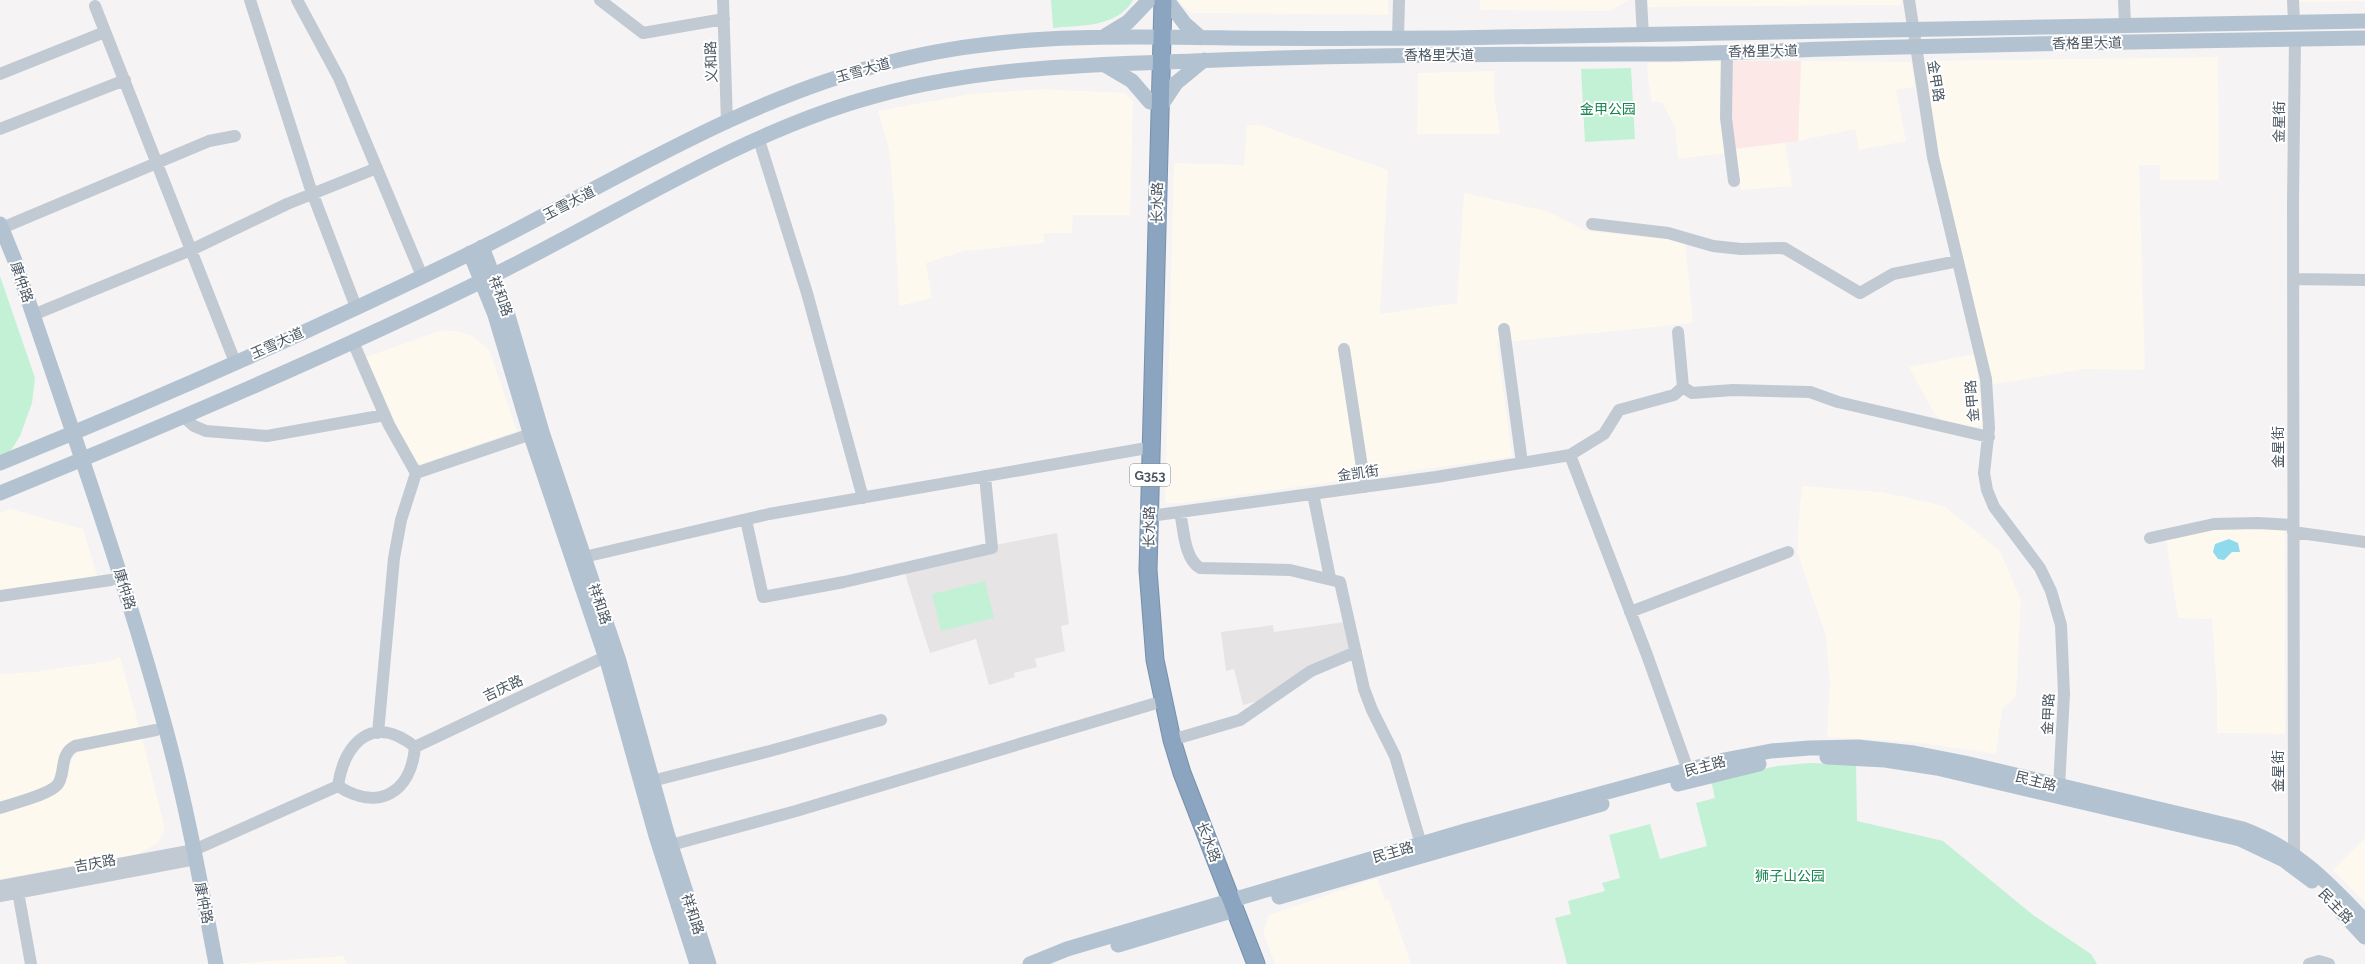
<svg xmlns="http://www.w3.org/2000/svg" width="2365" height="964" font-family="Raleway,'Noto Sans SC',sans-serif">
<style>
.commercial{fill:#fdf9ef}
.education{fill:#e6e4e5}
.medical{fill:#fce8e6}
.green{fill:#c3f1d5}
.water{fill:#90daee}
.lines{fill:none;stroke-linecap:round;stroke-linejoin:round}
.highway-casing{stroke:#7690ad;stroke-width:19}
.minor{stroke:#c1cad2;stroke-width:12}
.major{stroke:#b3c2d1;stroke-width:15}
.highway{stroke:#8ba5c1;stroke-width:17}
.labels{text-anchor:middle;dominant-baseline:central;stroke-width:4;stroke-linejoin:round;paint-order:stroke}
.shield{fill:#fff;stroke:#808990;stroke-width:1}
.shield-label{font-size:13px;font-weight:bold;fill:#4a5661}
.street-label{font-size:14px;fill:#4a5661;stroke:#fff}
.park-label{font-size:14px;fill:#17864f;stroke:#fff}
</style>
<rect width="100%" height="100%" fill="#f5f3f3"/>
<path class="commercial" d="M 1177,0 L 1388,0 L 1388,15 L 1191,13 Z
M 1480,0 L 1628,0 L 1611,11 L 1480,10 Z
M 1648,0 L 1902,0 L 1901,5 L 1648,7 Z
M 2296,0 L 2365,0 L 2365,1 L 2296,2 Z
M 2218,57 L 2219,180 L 2160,180 L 2160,165 L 2139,165 L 2145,370 L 2083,369 L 1990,385 L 1933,134 L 1923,61 Z
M 1801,61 L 1911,62 L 1915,87 L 1896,90 L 1906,141 L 1859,150 L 1855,129 L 1798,141 Z
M 1721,62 L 1720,97 L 1726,153 L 1678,159 L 1675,127 L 1662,102 L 1652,102 L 1648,80 L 1647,63 Z
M 1494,71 L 1494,95 L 1500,134 L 1417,134 L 1418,73 Z
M 1042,89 L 1125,93 L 1133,101 L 1130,215 L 1073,215 L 1072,233 L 1044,233 L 1044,243 L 964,251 L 926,263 L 932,298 L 899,306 L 894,203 L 889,148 L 878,111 L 970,94 Z
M 1247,125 L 1260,125 L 1388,170 L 1380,314 L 1457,303 L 1464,193 L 1547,211 L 1587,231 L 1685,241 L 1693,323 L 1497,343 L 1512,457 L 1182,503 L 1165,503 L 1174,163 L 1244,165 Z
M 1785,142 L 1792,186 L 1741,190 L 1734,149 Z
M 442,330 L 457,331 L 471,335 L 489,350 L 517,431 L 421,464 L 414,461 L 410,455 L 366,357 Z
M 1975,354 L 1984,426 L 1959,429 L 1946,424 L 1935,415 L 1909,367 Z
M 1803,486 L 1882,492 L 1944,506 L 2000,551 L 2021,600 L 2016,696 L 2002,709 L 1996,754 L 1914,742 L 1827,737 L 1830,683 L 1826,636 L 1797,552 L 1800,502 Z
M 10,509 L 83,529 L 98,579 L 0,593 L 0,513 Z
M 2216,529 L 2285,529 L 2285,734 L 2217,733 L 2217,691 L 2212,619 L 2178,618 L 2166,538 Z
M 120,657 L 140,731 L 78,742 L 55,783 L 0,805 L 0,674 L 34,672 L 110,661 Z
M 142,738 L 165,829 L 158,843 L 138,854 L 0,879 L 0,810 L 49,793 L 70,760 L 79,752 Z
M 2365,838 L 2365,902 L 2333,870 Z
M 1377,878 L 1385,901 L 1389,900 L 1411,964 L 1275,964 L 1263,932 L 1269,915 Z
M 344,956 L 346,964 L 232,964 L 241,963 Z"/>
<path class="education" d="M 1057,533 L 1069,624 L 1061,626 L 1065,651 L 1035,659 L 1037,667 L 1014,673 L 1015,677 L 989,685 L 976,639 L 930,653 L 905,574 L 995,545 Z
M 1345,622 L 1351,651 L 1266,699 L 1243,705 L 1234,669 L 1226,671 L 1221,632 L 1273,625 L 1274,632 Z"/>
<path class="medical" d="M 1731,61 L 1801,61 L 1798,141 L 1734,149 L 1731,126 Z"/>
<path class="green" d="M 1051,0 L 1133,0 C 1117,28 1080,25 1053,28 Z
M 1631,68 L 1635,139 L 1585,142 L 1581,69 Z
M 0,276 L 35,378 L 32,403 L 20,436 L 10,452 L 0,456 Z
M 985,581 L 994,618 L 941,631 L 932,594 Z
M 1809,763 L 1856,764 L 1857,821 L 1943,841 L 2033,915 L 2091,954 L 2097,964 L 1567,964 L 1555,918 L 1571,914 L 1568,901 L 1605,891 L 1602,883 L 1620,878 L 1609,835 L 1650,824 L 1660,859 L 1707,846 L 1696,803 L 1715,798 L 1711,780 L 1777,766 Z"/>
<path class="water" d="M 2229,539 L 2238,543 L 2240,552 L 2232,552 L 2224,560 L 2218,559 L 2213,552 L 2215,544 Z"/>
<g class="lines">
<g class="highway-casing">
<path id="highway" d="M 1163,0 L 1148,570 L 1155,660 L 1172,740 L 1182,773 L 1256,964"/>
</g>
<path class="minor" d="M 250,0 L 310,187 L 356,307
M 297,0 L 339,78 L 422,276
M 600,0 L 643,33 L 724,19
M 723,0 L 727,123
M 1641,0 L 1643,36
M 1909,0 L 1933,157 L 1986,379 L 1989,428 L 1984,473 L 1987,490 L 1994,507 L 2040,568 L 2051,591 L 2061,625 L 2064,694 L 2059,787
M 2124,0 L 2125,25
M 2293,0 L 2294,22
M 95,6 L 235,362
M 1398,38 L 1399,0
M 1727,52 L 1726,118 L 1734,181
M 0,74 L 105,32
M 0,129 L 125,80
M 759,140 L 807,293 L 863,498
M 1592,224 L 1668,233 L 1713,246 L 1741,249 L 1784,248 L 1860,293 L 1893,274 L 1958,261
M 2,228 L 209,141 L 235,136
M 2293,279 L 2365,280
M 33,315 L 191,250 L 287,204 L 377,168
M 1504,329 L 1522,463
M 1678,332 L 1683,387
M 353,342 L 389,425 L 416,473 L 401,520 L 394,558 L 378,733
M 1344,349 L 1365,487
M 184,417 L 194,426 L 206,431 L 267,436 L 385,415
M 1570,455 L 1647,655 L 1688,770
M 416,473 L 531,434
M 1313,494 L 1330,578
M 1180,512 C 1184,530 1184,558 1200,568 L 1290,570 L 1340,582 L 1364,689 L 1372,710 L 1395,756 L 1421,844
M 1150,516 L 1436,477 L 1570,455 L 1604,434 L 1619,410 L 1674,395 L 1683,387 L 1692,393 L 1733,390 L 1810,392 L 1838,402 L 1989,437
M 746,520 L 763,597 L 844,582 L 992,548 L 985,476
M 2293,532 L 2365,542
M 2150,538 L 2214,524 L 2258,523 L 2293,525
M 584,557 L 769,514 L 1141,449
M 0,596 L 111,580
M 1630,612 L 1788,552
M 1172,740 L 1240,720 L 1311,671 L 1356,652
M 415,747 L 605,657
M 652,781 L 770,751 L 881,720
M 338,786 C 344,742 374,713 415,747
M 338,786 C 378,812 411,793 415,747
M 0,808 C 13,803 50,795 58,784 C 66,772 59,754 75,746 L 156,730
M 671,845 L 796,811 L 1153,704
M 194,850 L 338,786
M 2294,854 L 2293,202 L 2295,39
M 0,886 L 194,850
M 18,892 L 31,964
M 0,896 L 196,859
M 2309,964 L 2319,961 L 2329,964"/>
<path class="major" d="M 1167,0 L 1185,24 L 1201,38
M 1105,36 L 1128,22 L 1149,0
M 1105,65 L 1132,81 L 1150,102
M 1160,107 L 1176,83 L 1204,60
M 0,224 L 15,261 C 67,417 123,571 166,730 C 187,807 201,886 216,964
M 482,247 L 507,312 L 543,435 L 619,661 L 667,833 L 709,964
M 470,253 L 495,315 L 532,439 L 608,664 L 656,836 L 697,964
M 0,463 C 160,398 318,328 473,252 C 608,185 740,100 887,63 C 1000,33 1114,36 1230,38 C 1304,39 1378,38 1452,38 C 1757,35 2061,25 2365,21
M 0,493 C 167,425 334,354 496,274 C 620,213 742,132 875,96 C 980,67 1086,65 1193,61 C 1337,55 1481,54 1625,54 C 1703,55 1781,50 1859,48 C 2028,44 2196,40 2365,38
M 1827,757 L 1885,760 L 1937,768 L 2240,839 L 2284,860 L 2312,881
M 1678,784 L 1759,764
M 1279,897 L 1602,804
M 2335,905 L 2365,937
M 1118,945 L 1231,911
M 1030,964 L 1067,949 L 1465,831 L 1724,760 L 1771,751 L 1809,748 L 1858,747 L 1914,753 L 1965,763 L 2243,829 C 2297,849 2327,881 2365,921"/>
<use href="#highway" class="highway"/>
</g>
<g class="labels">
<rect class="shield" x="1130" y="464" width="40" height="22" rx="3"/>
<g class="shield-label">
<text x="1150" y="475">G353</text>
</g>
<g class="street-label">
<text transform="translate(2087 43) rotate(-1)">香格里大道</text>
<text transform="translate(1763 51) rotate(-1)">香格里大道</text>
<text x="1439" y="55">香格里大道</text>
<text transform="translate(711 62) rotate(-92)">义和路</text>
<text transform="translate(863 70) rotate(-16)">玉雪大道</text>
<text transform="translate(1936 81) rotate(81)">金甲路</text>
<text transform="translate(2279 122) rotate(-89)">金星街</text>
<text transform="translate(569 203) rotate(-27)">玉雪大道</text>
<text transform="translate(1157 203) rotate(-89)">长水路</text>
<text transform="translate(22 282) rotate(71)">康仲路</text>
<text transform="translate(501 296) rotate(70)">祥和路</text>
<text transform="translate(277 343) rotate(-24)">玉雪大道</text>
<text transform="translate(1972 401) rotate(-95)">金甲路</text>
<text transform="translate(2278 447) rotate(-90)">金星街</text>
<text transform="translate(1358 473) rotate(-8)">金凯街</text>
<text transform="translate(1149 527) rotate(-89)">长水路</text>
<text transform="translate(125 589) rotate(73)">康仲路</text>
<text transform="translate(600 604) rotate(71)">祥和路</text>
<text transform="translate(503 688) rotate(-25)">吉庆路</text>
<text transform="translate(2048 714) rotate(-87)">金甲路</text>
<text transform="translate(1705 766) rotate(-15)">民主路</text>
<text transform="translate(2278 771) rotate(-90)">金星街</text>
<text transform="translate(2036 781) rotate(14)">民主路</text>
<text transform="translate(1209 842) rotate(69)">长水路</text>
<text transform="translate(1393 852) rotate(-16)">民主路</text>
<text transform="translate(95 863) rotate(-10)">吉庆路</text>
<text transform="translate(204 903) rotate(79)">康仲路</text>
<text transform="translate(2336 906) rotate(46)">民主路</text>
<text transform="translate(693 914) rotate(72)">祥和路</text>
</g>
<g class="park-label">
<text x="1608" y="109">金甲公园</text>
<text x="1790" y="876">狮子山公园</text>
</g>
</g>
</svg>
